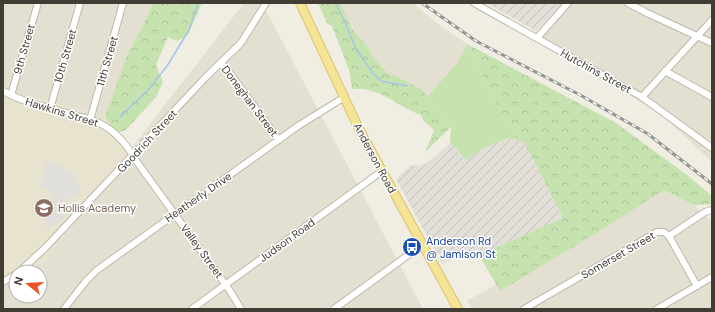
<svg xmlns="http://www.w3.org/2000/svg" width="715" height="312" font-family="'DM Sans',sans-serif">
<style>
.residential{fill:#e3e0d2}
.industrial{fill:url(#industrial-furrows)}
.education{fill:#e8e3ce}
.green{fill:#c6e2ae}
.forest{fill:url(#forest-crowns)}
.parking{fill:#e1dfdb}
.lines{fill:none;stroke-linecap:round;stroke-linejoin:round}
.stream{stroke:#a3c6e9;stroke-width:1.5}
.minor-casing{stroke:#bdb8aa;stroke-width:8}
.major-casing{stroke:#d9c268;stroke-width:10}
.minor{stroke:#fff;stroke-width:6}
.major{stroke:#f6e496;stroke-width:8}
.rail-casing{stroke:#939393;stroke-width:3}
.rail{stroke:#fff;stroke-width:1.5;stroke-dasharray:4.5;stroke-linecap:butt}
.labels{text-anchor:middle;stroke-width:3;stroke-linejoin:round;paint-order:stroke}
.street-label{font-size:11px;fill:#413d34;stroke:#fff}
.education-label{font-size:11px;fill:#785e54;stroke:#fff;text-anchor:start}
.transit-label{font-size:11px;fill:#164399;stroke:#fff;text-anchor:start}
</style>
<defs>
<pattern id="industrial-furrows" width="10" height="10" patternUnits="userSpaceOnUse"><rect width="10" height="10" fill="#e2ded8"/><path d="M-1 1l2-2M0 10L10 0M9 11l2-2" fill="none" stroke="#c3bfba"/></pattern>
<pattern id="forest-crowns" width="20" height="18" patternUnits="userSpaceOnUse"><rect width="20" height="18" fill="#c6e2ae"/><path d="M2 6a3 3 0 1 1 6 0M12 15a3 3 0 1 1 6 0" fill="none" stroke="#abc396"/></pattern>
</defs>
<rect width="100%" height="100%" fill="#f0ede3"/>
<!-- residential -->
<g class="residential">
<polygon points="3,3 153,3 152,7 126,58 105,116 3,89"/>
<polygon points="244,3 262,3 423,309 3,309 3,279 16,274 16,296 40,296 40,272 20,272 43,262"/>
<polygon points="340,3 413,3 438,24 467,44 458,62 428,96 421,89 398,77 388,75 375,59 368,47 353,30"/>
<polygon points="573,3 712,3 712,162 664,117 541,38"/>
<polygon points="664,190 694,205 712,222 712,309 472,309 467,301"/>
</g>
<!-- industrial -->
<g class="industrial">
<polygon points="487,3 563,3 536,31"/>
<polygon points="509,138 524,142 563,218 479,255 472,250 442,264 396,179 410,166 426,164 450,143 467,160 481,149"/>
</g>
<!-- education -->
<polygon class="education" points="3,89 105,116 127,154 43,262 3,279"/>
<!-- green -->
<polygon class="green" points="467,44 502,115 524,142 509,138 481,149 467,160 450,143 451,127 440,116 433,111 428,96 458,62"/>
<!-- forest -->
<g class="forest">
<polygon points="153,3 202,3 188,35 177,41 168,37 156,65 163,82 156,97 126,130 120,132 114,131 105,116 126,58 152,7"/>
<path d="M318,3H340L353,30L368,47L375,59L388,74L398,77L421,89L428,96L433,111L440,116L451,127L426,151L434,130L423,120L421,115C397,106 378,86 352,89L349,70L332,26L327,23Z"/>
<polygon points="467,44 616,123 687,175 712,196 712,204 694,205 664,190 598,232 500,291 479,255 563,218 524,142 502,115"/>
</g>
<!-- parking -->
<polygon class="parking" points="47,161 62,166 72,174 79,185 81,193 68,198 69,207 62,220 53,226 46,227 43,217 53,208 54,200 52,193 42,187 41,184"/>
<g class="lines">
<!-- stream -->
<g class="stream">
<polyline points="335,3 344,20 356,49 372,72 381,81 407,86"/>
<polyline points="120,117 148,90 167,66 189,30 198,3"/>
</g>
<!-- minor casing -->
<g class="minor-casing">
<g id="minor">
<polyline points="474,3 642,97 712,148"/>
<polyline points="628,3 647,13 712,43"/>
<polyline points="537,38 568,3"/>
<polyline points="221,63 232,76 279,140"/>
<polyline points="665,71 712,97"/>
<path d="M3,91C25,103 49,108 73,115C81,117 92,119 99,123C116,131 128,146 137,162L230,291L241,309"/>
<polyline points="11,95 38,3"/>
<polyline points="642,97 712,20"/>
<polyline points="50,109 80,3"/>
<polyline points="90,120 123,3"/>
<polyline points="669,236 697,286"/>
<polyline points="669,236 705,212 712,210"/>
<polyline points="19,272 46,247 206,77 241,43 266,3"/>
<polyline points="3,282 16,274"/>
<polyline points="64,309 86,281 97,270 298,126 343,98"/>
<polyline points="192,309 382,171"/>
<polyline points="334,309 422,245"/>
<polyline points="524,309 657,232 664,232 669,236"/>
<polyline points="657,309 712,277"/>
</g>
</g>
<!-- major casing -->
<g class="major-casing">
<polyline id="major" points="300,3 359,129 458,309"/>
</g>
<!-- minor -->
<use href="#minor" class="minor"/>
<!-- major -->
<use href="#major" class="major"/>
<!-- rail casing -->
<g class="rail-casing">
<polyline id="rail" points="422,3 476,41 582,96 648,134 712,184"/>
</g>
<!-- rail -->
<use href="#rail" class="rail"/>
</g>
<!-- icons -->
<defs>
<g id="school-disc" transform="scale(1)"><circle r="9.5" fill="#8d6e63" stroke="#fff"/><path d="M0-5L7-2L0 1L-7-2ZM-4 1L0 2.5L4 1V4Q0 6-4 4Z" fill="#fff"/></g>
<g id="bus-disc" transform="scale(1)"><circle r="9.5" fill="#1a4fb4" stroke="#fff"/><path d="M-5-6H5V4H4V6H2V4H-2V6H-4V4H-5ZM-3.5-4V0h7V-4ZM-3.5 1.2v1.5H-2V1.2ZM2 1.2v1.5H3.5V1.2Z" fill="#fff"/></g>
</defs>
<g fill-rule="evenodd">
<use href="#school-disc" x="44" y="208"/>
<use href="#bus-disc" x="412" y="247"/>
</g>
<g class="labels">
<!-- street labels -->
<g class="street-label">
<text transform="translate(24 49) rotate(-74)" y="4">9th Street</text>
<text transform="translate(65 56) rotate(-74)" y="4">10th Street</text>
<text transform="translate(107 61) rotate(-74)" y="4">11th Street</text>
<text transform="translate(596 71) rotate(29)" y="4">Hutchins Street</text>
<text transform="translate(250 101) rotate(53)" y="4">Doneghan Street</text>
<text transform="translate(62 112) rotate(17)" y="4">Hawkins Street</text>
<text transform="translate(147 141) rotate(-47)" y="4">Goodrich Street</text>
<text transform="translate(375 158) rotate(62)" y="4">Anderson Road</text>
<text transform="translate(198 197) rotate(-35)" y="4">Heatherly Drive</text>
<text transform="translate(287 240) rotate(-36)" y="4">Judson Road</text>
<text transform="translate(202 251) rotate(54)" y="4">Valley Street</text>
<text transform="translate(618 255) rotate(-30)" y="4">Somerset Street</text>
</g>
<!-- education labels -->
<g class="education-label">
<text x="58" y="212">Hollis Academy</text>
</g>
<!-- transit labels -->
<g class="transit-label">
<text x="426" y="245">Anderson Rd<tspan x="426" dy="13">@ Jamison St</tspan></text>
</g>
</g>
<!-- border -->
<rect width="715" height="312" fill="none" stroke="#413d34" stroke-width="8"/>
<!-- north arrow -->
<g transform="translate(28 284) rotate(288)"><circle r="19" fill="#ffffff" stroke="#b3b1ae"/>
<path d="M0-3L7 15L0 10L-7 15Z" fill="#e95321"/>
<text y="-6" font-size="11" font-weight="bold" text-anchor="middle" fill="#413d34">N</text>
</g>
</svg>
